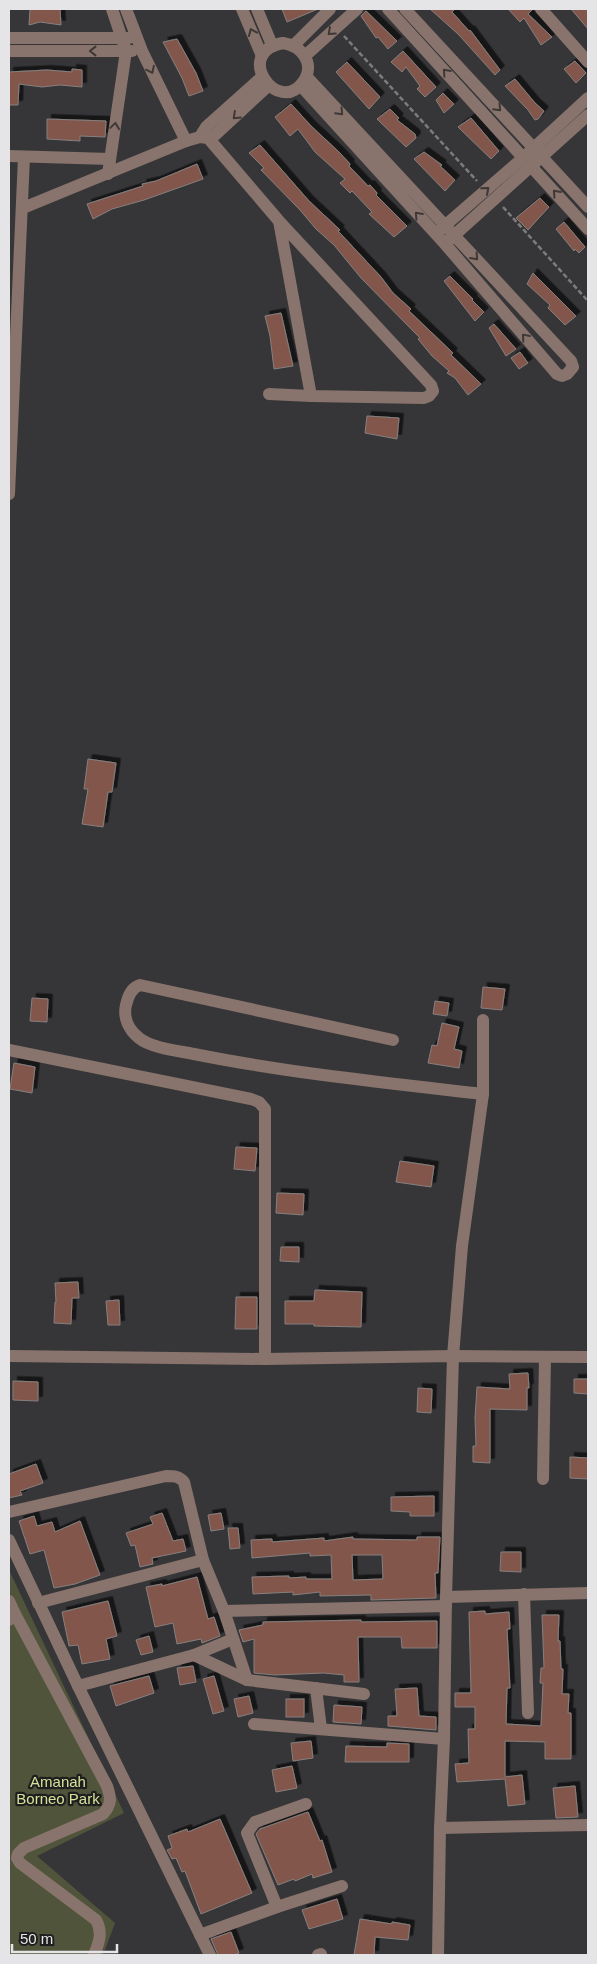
<svg xmlns="http://www.w3.org/2000/svg" width="597" height="1964" font-family="Helvetica,sans-serif">
<style>
.green{fill:#50543b}
.building{fill:#83564c;stroke:#85807f;fill-rule:evenodd;filter:url(#shadow)}
.lines{fill:none;stroke-linecap:round;stroke-linejoin:round}
.path{stroke:#7c7c7e;stroke-width:2.5;stroke-dasharray:5 2.5;stroke-linecap:butt}
.minor{stroke:#88746c;stroke-width:12}
.oneway{stroke:#3e3836}
.labels{text-anchor:middle;stroke-width:4.5;stroke-linejoin:round;paint-order:stroke}
.park-label{font-size:15px;fill:#d6e199;stroke:#1e1e1f}
</style>
<defs>
<filter id="shadow"><feDropShadow dx="4.5" dy="-4.5" stdDeviation="0" flood-color="#0009"/></filter>
</defs>
<rect width="100%" height="100%" fill="#363639"/>
<!-- green -->
<polygon class="green" points="9,1570 124,1813 37,1856 115,1923 103,1955 9,1955"/>
<!-- building -->
<g class="building">
<polygon points="30,9 60,9 61,25 40,22 29,25"/>
<polygon points="282,9 318,9 287,22"/>
<polygon points="430,9 455,9 452,12 469,31 470,30 500,70 495,75 458,34"/>
<polygon points="508,9 533,9 528,14 552,37 541,45 524,18 520,22"/>
<polygon points="571,9 588,9 588,29"/>
<polygon points="366,11 397,41 388,49 378,37 376,38 361,16"/>
<polygon points="177,39 196,73 203,91 189,96 182,78 163,42"/>
<polygon points="403,51 436,87 425,97 417,89 420,86 406,67 402,72 391,62"/>
<polygon points="575,61 586,73 576,83 564,69"/>
<polygon points="347,62 380,97 369,109 336,72"/>
<polygon points="72,69 82,70 82,87 60,85 42,87 19,84 18,105 9,105 9,72 47,70 72,72"/>
<polygon points="515,79 535,103 544,111 538,119 535,120 528,110 505,86"/>
<polygon points="443,93 454,104 444,113 436,100"/>
<polygon points="291,104 311,126 339,152 350,164 349,166 368,186 370,185 377,193 376,195 407,226 394,237 369,214 372,212 352,191 350,193 340,183 345,179 315,152 298,129 290,136 275,117"/>
<polygon points="390,109 399,118 397,120 415,134 416,138 406,147 377,119"/>
<polygon points="471,118 499,151 491,159 458,127"/>
<polygon points="47,119 106,121 105,137 80,136 80,141 47,139"/>
<polygon points="260,145 309,201 340,230 338,231 381,277 393,293 411,309 409,311 453,353 451,355 481,384 468,395 455,378 447,373 449,371 432,356 418,339 420,338 361,278 334,245 316,229 300,210 261,170 264,168 249,153"/>
<polygon points="424,152 442,165 440,166 455,180 445,191 414,159"/>
<polygon points="197,164 203,179 144,200 112,209 93,219 87,204 143,186 142,184 156,181"/>
<polygon points="540,198 549,207 528,230 516,218"/>
<polygon points="564,222 585,247 579,253 575,249 574,251 556,229"/>
<polygon points="533,273 576,316 565,325 548,308 550,305 527,284"/>
<polygon points="450,276 473,299 472,300 484,312 475,321 444,281"/>
<polygon points="281,313 293,366 274,369 270,336 265,316"/>
<polygon points="494,324 516,349 506,356 489,328"/>
<polygon points="520,352 528,363 519,369 511,358"/>
<polygon points="367,416 399,418 397,439 365,433"/>
<polygon points="88,759 116,763 112,792 108,792 103,827 82,824 88,789 84,789"/>
<polygon points="483,987 505,989 502,1010 481,1008"/>
<polygon points="32,998 48,999 47,1022 30,1021"/>
<polygon points="435,1001 449,1003 447,1016 433,1014"/>
<polygon points="442,1023 459,1027 454,1049 462,1051 459,1068 428,1063 432,1045 437,1046"/>
<polygon points="14,1063 35,1067 32,1093 10,1089"/>
<polygon points="236,1147 257,1148 255,1171 234,1169"/>
<polygon points="400,1161 434,1166 431,1187 396,1182"/>
<polygon points="277,1193 304,1194 303,1215 276,1213"/>
<polygon points="281,1247 299,1247 299,1262 280,1261"/>
<polygon points="78,1282 79,1298 72,1298 71,1324 54,1323 55,1302 56,1302 55,1283"/>
<polygon points="315,1290 362,1292 361,1327 314,1326 314,1324 285,1324 285,1301 314,1301"/>
<polygon points="236,1297 257,1297 257,1329 235,1329"/>
<polygon points="119,1300 120,1325 108,1325 106,1301"/>
<polygon points="528,1373 529,1388 527,1388 527,1410 490,1409 490,1463 473,1462 473,1446 476,1446 475,1418 477,1387 510,1389 509,1374"/>
<polygon points="574,1379 588,1379 588,1394 574,1393"/>
<polygon points="13,1381 38,1382 38,1401 13,1400"/>
<polygon points="418,1388 432,1389 431,1413 417,1412"/>
<polygon points="570,1457 588,1458 588,1479 570,1478"/>
<polygon points="36,1464 43,1483 20,1491 22,1495 9,1498 9,1474"/>
<polygon points="434,1496 434,1516 410,1516 410,1512 391,1511 391,1497"/>
<polygon points="162,1513 173,1541 183,1539 186,1551 152,1558 153,1564 140,1567 135,1545 131,1546 126,1533 153,1524 150,1517"/>
<polygon points="221,1513 224,1529 211,1531 208,1515"/>
<polygon points="34,1516 37,1526 52,1522 55,1532 80,1521 100,1575 75,1584 54,1588 44,1550 30,1554 19,1521"/>
<polygon points="228,1528 238,1528 240,1548 230,1549"/>
<path d="M353,1537V1539L417,1540V1537H440L438,1573H435L436,1598L371,1600V1595L320,1596V1592L293,1595V1592L253,1594L252,1577L289,1576V1578L306,1577V1579H332L331,1555L310,1556V1553L252,1558L251,1540L272,1539V1542L324,1538V1541ZM352,1555H382L383,1579L353,1580Z"/>
<polygon points="501,1552 521,1552 521,1572 500,1571"/>
<polygon points="197,1577 208,1619 214,1617 220,1636 202,1643 201,1639 177,1644 173,1623 155,1627 146,1587 162,1584 162,1586"/>
<polygon points="108,1601 117,1636 106,1639 110,1659 82,1664 78,1645 69,1646 62,1612"/>
<polygon points="485,1611 485,1614 509,1612 510,1629 507,1629 510,1688 507,1688 506,1724 541,1726 543,1683 540,1683 541,1668 544,1668 542,1615 559,1615 558,1641 560,1641 561,1669 563,1669 562,1694 569,1694 568,1713 571,1713 571,1759 545,1759 545,1742 505,1741 505,1777 522,1775 525,1804 508,1806 505,1779 457,1782 455,1764 469,1763 468,1729 475,1729 475,1707 455,1707 455,1693 471,1693 469,1612"/>
<polygon points="361,1620 361,1622 437,1621 437,1648 402,1648 401,1637 358,1637 359,1682 344,1682 344,1675 324,1673 275,1675 254,1673 254,1639 243,1642 239,1630 263,1625 263,1622"/>
<polygon points="149,1636 153,1652 141,1655 136,1640"/>
<polygon points="193,1666 196,1682 180,1685 177,1668"/>
<polygon points="149,1676 154,1693 116,1706 110,1686"/>
<polygon points="214,1676 224,1711 213,1714 203,1679"/>
<polygon points="417,1688 419,1716 436,1717 436,1730 388,1726 388,1716 397,1716 395,1689"/>
<polygon points="249,1696 253,1713 238,1717 234,1699"/>
<rect x="286" y="1699" width="18" height="18"/>
<polygon points="334,1705 362,1707 361,1724 333,1722"/>
<polygon points="311,1741 313,1758 293,1761 291,1743"/>
<polygon points="387,1743 409,1744 409,1762 345,1762 346,1746 387,1747"/>
<polygon points="292,1766 297,1788 276,1792 272,1770"/>
<polygon points="575,1786 578,1817 556,1818 553,1788"/>
<polygon points="308,1812 320,1841 322,1840 332,1872 313,1878 312,1874 295,1881 294,1879 278,1885 256,1834 260,1829"/>
<polygon points="220,1819 252,1893 201,1914 185,1871 182,1872 176,1858 172,1859 167,1850 172,1848 168,1836 187,1829 188,1832"/>
<polygon points="337,1899 343,1919 309,1929 302,1910"/>
<polygon points="360,1919 392,1924 392,1922 410,1925 408,1940 375,1937 374,1955 354,1955"/>
<polygon points="231,1932 239,1953 234,1955 218,1955 211,1939"/>
</g>
<g class="lines">
<!-- path -->
<g class="path">
<polyline points="344,36 477,181"/>
<polyline points="503,207 588,301"/>
</g>
<!-- minor -->
<g class="minor">
<polyline points="126,9 142,51 186,141"/>
<polyline points="242,9 262,56"/>
<polyline points="257,9 272,45"/>
<polyline points="388,9 588,229"/>
<polyline points="405,9 588,207"/>
<polyline points="541,9 588,62"/>
<polyline points="9,38 129,38"/>
<path d="M283,43C302,46 316,64 303,82C278,117 232,52 283,43Z"/>
<polyline points="294,45 330,9"/>
<polyline points="9,51 132,51"/>
<polyline points="306,55 357,9"/>
<polyline points="301,86 445,244 557,374 562,376 567,374 573,367 571,361 307,77"/>
<polyline points="203,132 279,221 431,385 433,391 429,396 424,398 311,396 279,221"/>
<polyline points="200,137 206,127 262,77"/>
<polyline points="9,156 110,159"/>
<polyline points="108,174 126,51 112,9"/>
<polyline points="23,208 186,141 200,137 208,138 215,135 268,86"/>
<polyline points="441,229 524,157 588,98"/>
<polyline points="449,240 588,115"/>
<polyline points="269,394 311,396"/>
<polyline points="9,494 24,157"/>
<path d="M393,1040L140,985C131,988 128,996 126,1005C123,1018 129,1030 139,1038C151,1048 179,1051 194,1054C289,1073 387,1083 483,1094"/>
<polyline points="9,1050 251,1099 259,1102 265,1109 265,1359"/>
<polyline points="9,1356 265,1359 453,1356 588,1357"/>
<polyline points="543,1479 545,1357"/>
<path d="M9,1512L166,1476C174,1476 179,1476 184,1482L203,1560L224,1611L247,1680"/>
<polyline points="9,1540 78,1686 210,1955"/>
<polyline points="524,1594 528,1713"/>
<polyline points="446,1597 588,1593"/>
<polyline points="9,1601 15,1614 9,1620"/>
<polyline points="38,1603 203,1560"/>
<polyline points="224,1611 446,1606"/>
<path d="M15,1614L107,1786C111,1798 112,1804 103,1814L24,1848L18,1854L17,1858L20,1863L96,1920C103,1932 99,1943 94,1955"/>
<polyline points="194,1655 247,1680 364,1694"/>
<polyline points="78,1686 194,1655 233,1639"/>
<polyline points="316,1688 321,1729"/>
<polyline points="254,1724 444,1739"/>
<polyline points="440,1828 588,1825"/>
<polyline points="277,1907 342,1886"/>
<polyline points="200,1935 277,1907 247,1833 255,1822 306,1804"/>
<polyline points="318,1955 321,1954"/>
<polyline points="438,1955 440,1828 444,1739 446,1597 453,1356 462,1246 483,1094 483,1020"/>
</g>
</g>
<!-- one-way arrows -->
<defs><path id="oneway-chevron" d="M-2-3.5L2.5 0L-2 3.5" fill="none" stroke-width="1.6" stroke-linecap="round" stroke-linejoin="round" transform="scale(1.25)"/></defs>
<g class="oneway">
<use href="#oneway-chevron" transform="translate(252 32) rotate(-113)"/>
<use href="#oneway-chevron" transform="translate(331 32) rotate(138)"/>
<use href="#oneway-chevron" transform="translate(93 51) rotate(180)"/>
<use href="#oneway-chevron" transform="translate(151 70) rotate(64)"/>
<use href="#oneway-chevron" transform="translate(446 72) rotate(-132)"/>
<use href="#oneway-chevron" transform="translate(498 108) rotate(47)"/>
<use href="#oneway-chevron" transform="translate(340 112) rotate(47)"/>
<use href="#oneway-chevron" transform="translate(236 116) rotate(137)"/>
<use href="#oneway-chevron" transform="translate(115 126) rotate(-82)"/>
<use href="#oneway-chevron" transform="translate(486 190) rotate(-41)"/>
<use href="#oneway-chevron" transform="translate(556 193) rotate(-132)"/>
<use href="#oneway-chevron" transform="translate(418 215) rotate(-132)"/>
<use href="#oneway-chevron" transform="translate(475 257) rotate(48)"/>
<use href="#oneway-chevron" transform="translate(525 337) rotate(-131)"/>
</g>
<g class="labels">
<!-- park labels -->
<g class="park-label">
<text x="58" y="1787">Amanah<tspan x="58" dy="17">Borneo Park</tspan></text>
</g>
</g>
<!-- border -->
<rect width="597" height="1964" fill="none" stroke="#e5e5e7" stroke-width="20"/>
<!-- scale -->
<path d="M12 1944v8h105v-8" fill="none" stroke="#e5e5e7" stroke-width="2.5"/>
<text x="20" y="1944" font-size="15" fill="#e5e5e7" stroke="#1e1e1f" stroke-width="4" paint-order="stroke">50 m</text>
</svg>
